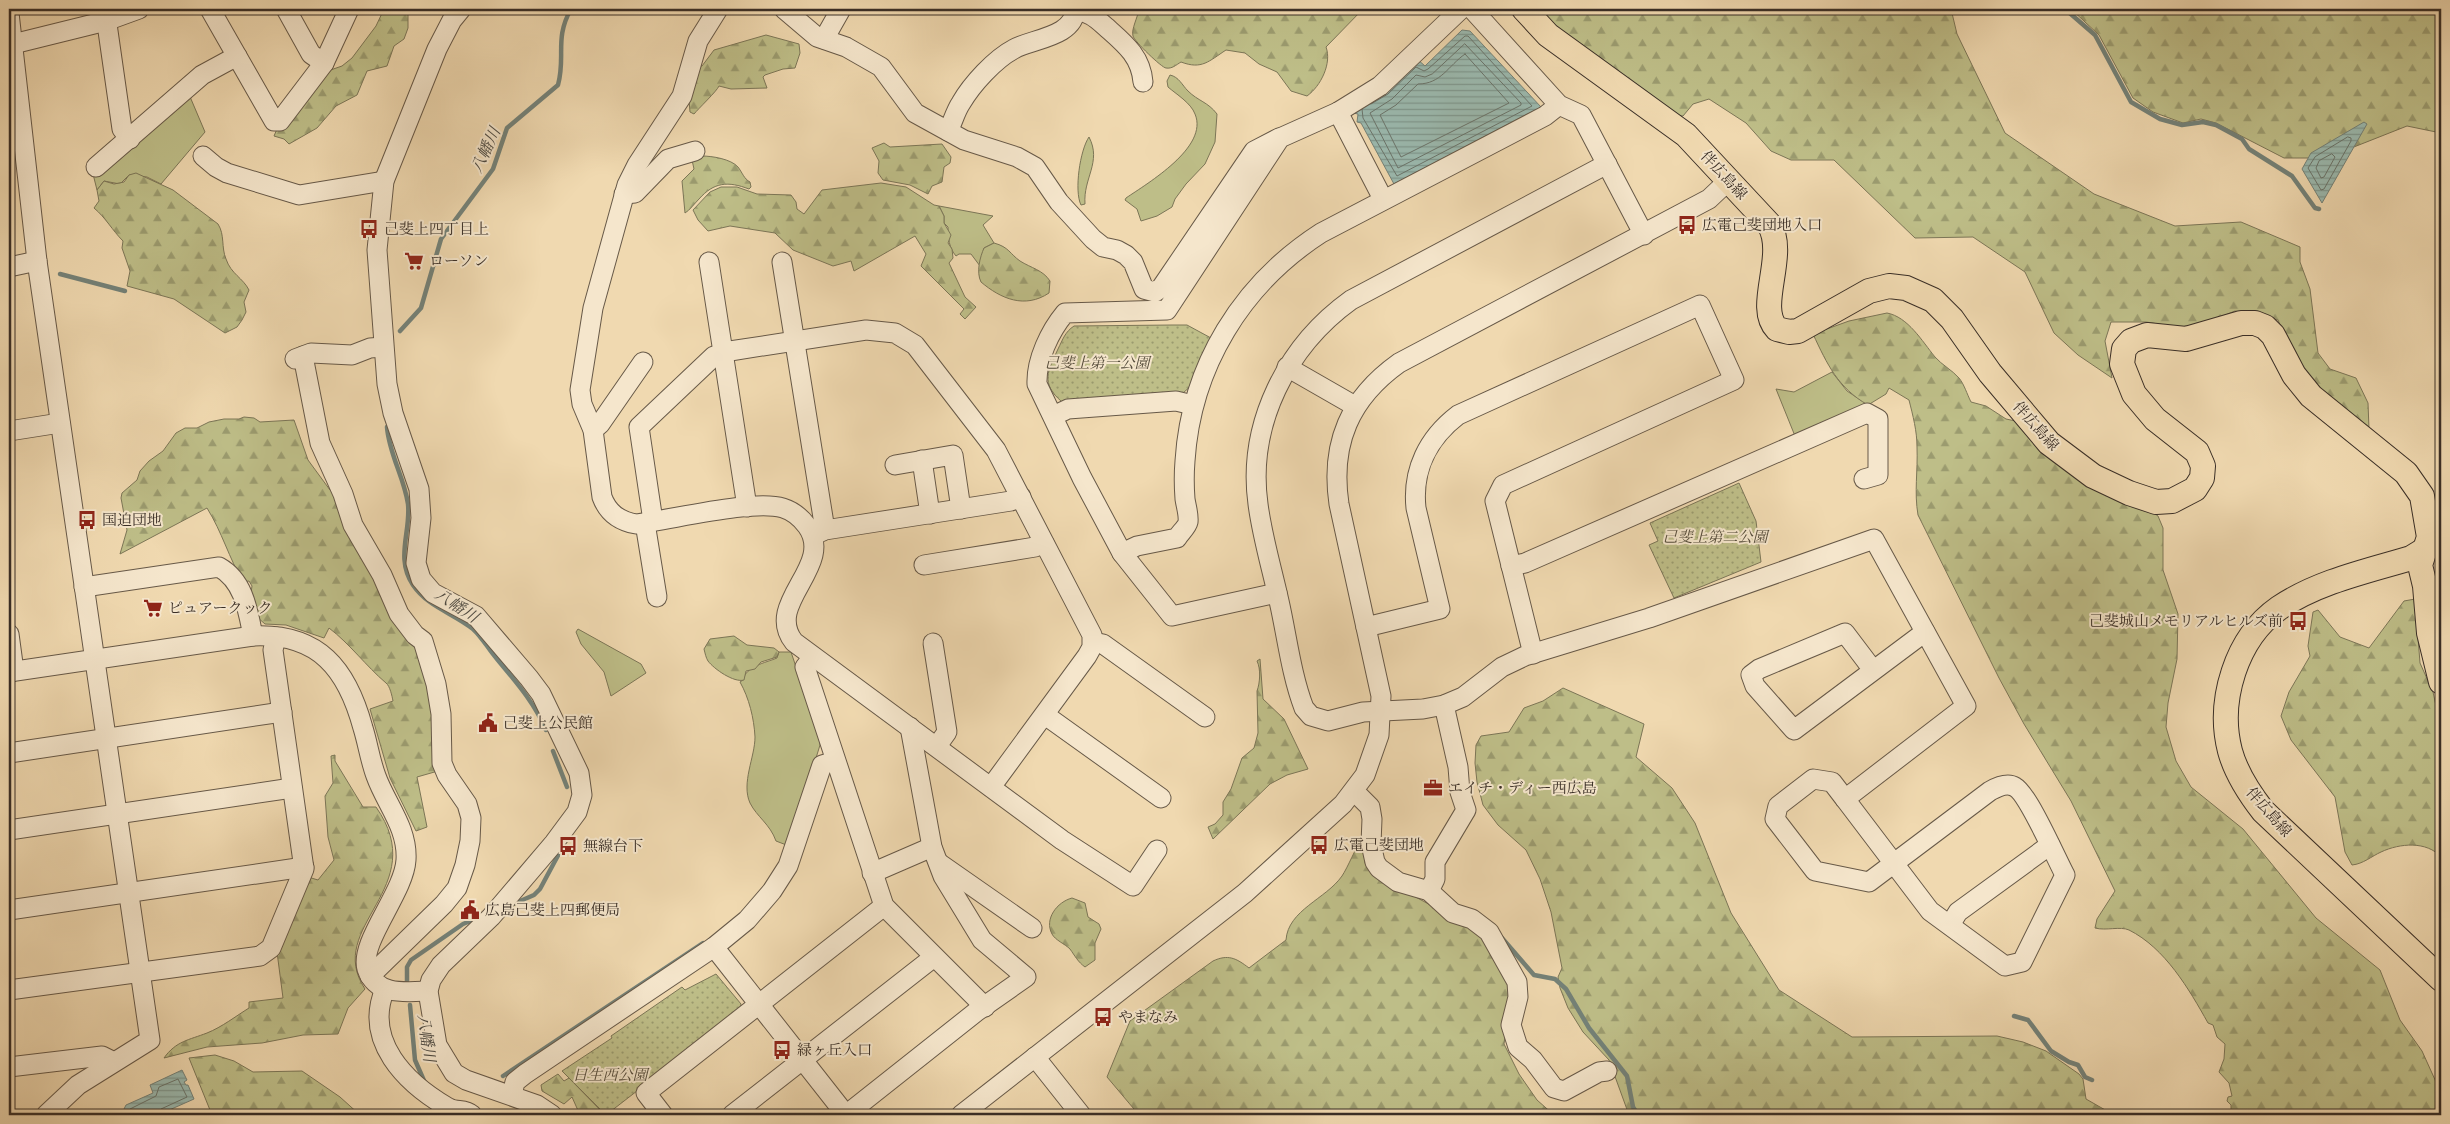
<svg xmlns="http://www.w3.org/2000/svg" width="2450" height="1124" font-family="'Libre Caslon Text','Noto Serif JP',serif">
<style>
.grass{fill:#bebe88;stroke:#7c7657}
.forest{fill:url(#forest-firs);stroke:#7c7657}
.park{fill:url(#park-dots);stroke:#7c7657}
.water{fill:url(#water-rules);stroke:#748279}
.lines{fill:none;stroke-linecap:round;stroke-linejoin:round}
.shore{stroke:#6a746b;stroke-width:1}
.stream{stroke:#748279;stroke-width:4.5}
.minor-casing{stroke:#675948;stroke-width:21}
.major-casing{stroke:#392e26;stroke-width:26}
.minor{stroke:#f5e6cc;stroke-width:19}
.major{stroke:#f0d9b0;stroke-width:24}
.labels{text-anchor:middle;stroke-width:4;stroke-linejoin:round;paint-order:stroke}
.street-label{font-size:15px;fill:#392e26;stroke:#f5e6cc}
.poi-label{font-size:15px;fill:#392e26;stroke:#f5e6cc;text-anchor:start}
.park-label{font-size:15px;font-style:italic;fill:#544b3a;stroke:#f5e6cc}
.water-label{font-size:16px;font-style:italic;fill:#4d4a42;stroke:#f5e6cc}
</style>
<defs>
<pattern id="forest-firs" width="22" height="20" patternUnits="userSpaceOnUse" patternTransform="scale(1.25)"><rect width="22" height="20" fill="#bebe88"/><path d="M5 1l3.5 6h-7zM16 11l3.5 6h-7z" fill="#9b9b6f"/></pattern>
<pattern id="park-dots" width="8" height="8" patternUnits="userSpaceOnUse" patternTransform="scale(1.25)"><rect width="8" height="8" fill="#bebe88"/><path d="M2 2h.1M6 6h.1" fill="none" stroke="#9b9b6f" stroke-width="1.8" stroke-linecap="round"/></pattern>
<pattern id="water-rules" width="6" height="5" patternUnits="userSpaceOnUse" patternTransform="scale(1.25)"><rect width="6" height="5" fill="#9bbab0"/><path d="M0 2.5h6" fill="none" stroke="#7f988f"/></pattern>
</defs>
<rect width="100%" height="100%" fill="#f0d9b0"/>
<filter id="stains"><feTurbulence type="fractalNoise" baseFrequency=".004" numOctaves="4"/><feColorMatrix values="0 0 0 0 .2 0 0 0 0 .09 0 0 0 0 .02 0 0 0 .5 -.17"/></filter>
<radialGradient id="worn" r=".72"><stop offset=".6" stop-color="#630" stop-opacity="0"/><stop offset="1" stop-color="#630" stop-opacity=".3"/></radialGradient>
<!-- grass -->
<g class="grass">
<path d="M1170,75C1179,77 1182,85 1188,91C1198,101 1208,102 1217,114L1215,142L1205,164L1186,184L1175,199L1172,207L1157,216L1141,221L1137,209L1125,200L1126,198C1148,183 1209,147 1195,114C1191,103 1176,94 1168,87L1167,81Z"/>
<polygon points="188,92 205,132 161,184 147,177 129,175 120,184 104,181 97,190 93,174"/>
<path d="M1089,137C1102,162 1083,178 1085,204L1081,205C1074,191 1080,150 1089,137Z"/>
<path d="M939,206L993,216L983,225L994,243L984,248L980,266L971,254H959L956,256C949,248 948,238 948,227L944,223V216Z"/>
<polygon points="1832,372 1847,391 1868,405 1795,436 1776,389 1794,392"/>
<polygon points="578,629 641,664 646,673 611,696 604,672 581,644 576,632"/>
<path d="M779,652H791L820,738V745L789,846L776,841C770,824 757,817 750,803C741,783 755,757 755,737C754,718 749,698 740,682L743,680C746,666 765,663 777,658Z"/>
</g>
<!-- forest -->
<g class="forest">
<polygon points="384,9 408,9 408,28 404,39 394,46 387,66 367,71 357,95 336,106 317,128 289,144 284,139 274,136 277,129 319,74 342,66 352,58 376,26"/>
<path d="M1139,9H1363L1326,47C1332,63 1321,86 1307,96L1291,91L1277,72L1259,64L1245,53L1226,50C1209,61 1202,70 1181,62C1176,65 1172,69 1166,68C1162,68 1134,41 1133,36C1131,29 1138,17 1139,9Z"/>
<polygon points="1533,9 1951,9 1957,34 2005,133 2094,194 2175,226 2241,222 2300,247 2300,262 2310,289 2318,353 2330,369 2356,378 2368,403 2369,429 2299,370 2278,320 2235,311 2191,329 2146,322 2111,322 2105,341 2112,378 2078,355 2054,333 2025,272 1973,237 1915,238 1834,160 1791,160 1771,151 1746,123 1709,99 1693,104 1683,116 1673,115"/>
<polygon points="2071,9 2441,9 2441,133 2407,126 2326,158 2284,158 2216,123 2201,119 2183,123 2153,112 2133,98 2099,35"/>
<path d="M766,35L799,44L800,53L795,68L783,69L765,75L763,77L767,88L731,89L719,86C717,91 698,109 694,114L690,112L689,100L698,66H702L714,50Z"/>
<polygon points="884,143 890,147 942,144 951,157 950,163 944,167 942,182 932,186 928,194 910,185 883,180 878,173 879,161 872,148"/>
<path d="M702,156C712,156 731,159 738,167C742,172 744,179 750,182L751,187L749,189C728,181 714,182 699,199C694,204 690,210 685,213L682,181L694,169L692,160Z"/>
<path d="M136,173L173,190L218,224C225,235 221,247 226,259C231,274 243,278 249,290L244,302L246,312L242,320L237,327L225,333L174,299L127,286L130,271L122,248L123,241C112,230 106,218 94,208L99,201L97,190L104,181L114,184L124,182L129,175Z"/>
<polygon points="881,183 906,187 934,205 939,206 944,216 944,223 951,235 948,243 952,249 953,258 949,263 965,297 976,307 965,319 960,314 964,309 921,266 926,254 915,236 854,271 851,261 833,266 793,250 775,233 730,226 708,231 698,220 693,210 710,192 721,187 737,187 757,194 791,195 796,202 797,209 804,214 822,190"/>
<path d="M994,243C1009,247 1010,254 1020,261C1031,268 1043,270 1050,281L1049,293C1025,309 1001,299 981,282C976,272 980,257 984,248Z"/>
<path d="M1887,313C1908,317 1922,341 1935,357C1942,365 1952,370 1959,378C1964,384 1967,394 1971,402L1986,406L2006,419L2025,423L2158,516L2163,528V570L2178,614L2177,659L2168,703L2166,727L2176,761L2191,787L2243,829L2316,918L2380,970L2400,1020L2422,1051L2441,1093V1115H2231V1105L2227,1101L2228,1097L2232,1096L2229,1083L2219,1072L2224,1059L2225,1044L2217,1037L2213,1025L2208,1023C2189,989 2165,948 2129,930C2120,926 2106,931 2095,928L2097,919L2115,891L2071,801L2024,724L1999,678L1918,515C1914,492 1918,471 1917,447C1917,431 1913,416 1909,400L1889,388L1886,394L1868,405C1838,388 1827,364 1813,334L1849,321Z"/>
<path d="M244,417L254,418L260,422L294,420L308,460L330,490L336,492L420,652L436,722L438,771L417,777L427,827L416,831L390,778L370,709L393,701C392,696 390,686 386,683C366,666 350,644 329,628L324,638L286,625L265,624L257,617L251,593L252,586L249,581L243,582C229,558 222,532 207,508L120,554L127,530L121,498L122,493L137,480L140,471L149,461L163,451L176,433L185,428H197L209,422L224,419H239Z"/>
<path d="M2415,599L2420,663L2433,692L2441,729V857C2427,841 2400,843 2381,852C2372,856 2363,864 2352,865L2345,852L2335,797L2291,740L2281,716L2289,692L2310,656L2308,646L2313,612L2318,610L2340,637L2369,648L2404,601Z"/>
<path d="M734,636L747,645L774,648L779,652L777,657L761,662L755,669L746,671L744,680C734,683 714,669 708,661C706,658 705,653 704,649L710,639Z"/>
<path d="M1260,659L1263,699L1284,719L1308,769L1287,775L1270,784L1213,839L1208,827L1215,824L1223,815V802L1231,789L1242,758L1254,748L1258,733L1257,691C1260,683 1261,669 1257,661Z"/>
<polygon points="1563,688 1644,724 1636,757 1672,788 1695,823 1731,913 1779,990 1852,1037 1997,1036 2023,1042 2046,1051 2079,1074 2083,1079 2086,1099 2107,1111 2108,1115 1629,1115 1609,1060 1583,1032 1568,1008 1560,988 1558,977 1562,968 1551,912 1540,879 1526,850 1498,825 1483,805 1477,782 1475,763 1476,745 1481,736 1509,732 1524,708 1543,701"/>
<path d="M335,755V761L363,807H376C433,888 323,926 365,989L348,1008L338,1034L303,1035L262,1043L207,1047L164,1058C176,1041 189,1040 207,1033C222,1027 236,1016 249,1008V1002L283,998L277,952L308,877L318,880L334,860L328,837L325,796L333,783L331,756Z"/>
<path d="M1362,838L1365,863L1371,873L1475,929L1490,946L1512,983L1504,1044L1519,1074L1537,1100L1554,1115H1139L1107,1077L1130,1021L1213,961C1228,954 1236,958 1249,968L1286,940C1288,910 1326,899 1342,876C1348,867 1355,849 1362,838Z"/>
<path d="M1072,898L1085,903L1088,917L1099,924L1101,929L1095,943V960L1085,967C1078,962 1075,956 1070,949C1065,944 1055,940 1052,934C1044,919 1057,902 1072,898Z"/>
<polygon points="215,1055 234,1061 253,1072 302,1071 340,1097 360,1115 212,1115 189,1058"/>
<polygon points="558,1074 564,1081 569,1078 605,1115 580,1115 572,1097 564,1104 542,1091 541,1085"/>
</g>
<!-- park -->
<g class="park">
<path d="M1172,325H1187L1211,338L1203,353L1192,385L1183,393L1062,402C1040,383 1048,371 1058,349C1063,339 1065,332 1074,326Z"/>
<polygon points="1739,483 1756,521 1761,562 1674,598 1649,545 1658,541 1650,523"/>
<polygon points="716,974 741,1004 740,1011 606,1115 562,1071 612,1038 611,1036 682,987 685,990"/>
</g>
<!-- water -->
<g class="water">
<polygon points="1462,30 1470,31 1541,107 1394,184 1361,123 1357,122 1358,114 1353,113 1417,59 1425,66"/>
<polygon points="2364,122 2367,124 2322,203 2302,169 2311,153"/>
<polygon points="182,1070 187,1080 184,1082 186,1085 188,1085 194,1099 158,1115 125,1115 123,1111 126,1105 153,1093 150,1085"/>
</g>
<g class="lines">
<!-- shore -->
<g class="shore">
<polygon points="1465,44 1521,103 1521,105 1398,168 1370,113 1392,99 1416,75 1425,77 1432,74"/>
<path d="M1465,54L1509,103L1401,157L1380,115L1396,105L1418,84C1441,84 1448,66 1465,54Z"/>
<polyline points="1362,109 1363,118 1397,176 1532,106 1468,36 1465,36 1428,69 1424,71 1416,67 1388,94 1371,104"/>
<polygon points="2348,137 2351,138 2351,141 2324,189 2321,190 2308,168 2315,157"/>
<polygon points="2332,154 2335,157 2324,177 2321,178 2316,168 2319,161"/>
<polyline points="129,1115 130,1109 156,1096 159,1087 178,1079 187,1097 161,1109 158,1115"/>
</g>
<!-- stream -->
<g class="stream">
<polyline points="2065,9 2095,35 2131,102 2160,119 2182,125 2203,122 2216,125 2242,139 2249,149 2292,176 2315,208 2319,209"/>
<polyline points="60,274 125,291"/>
<path d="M400,331L421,308L441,239L493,169L507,128L558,85C566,56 554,39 571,9"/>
<path d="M387,427C389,454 404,477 408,504C411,532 395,558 413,585C428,607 453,613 473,629C482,637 489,650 497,659C516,682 534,702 546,730"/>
<polyline points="553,751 567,787"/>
<polyline points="511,905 534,895 540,889 562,848"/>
<polyline points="1502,938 1534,975 1555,979 1566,989 1589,1028 1627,1076 1633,1107 1637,1113 1643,1115"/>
<polyline points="407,981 407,967 411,960 463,924 480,917"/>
<polyline points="410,1005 415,1060 425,1083"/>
<polyline points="2014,1016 2028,1020 2051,1051 2069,1062 2078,1065 2085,1077 2092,1080"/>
<polyline points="503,1076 703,943"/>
</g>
<!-- minor casing -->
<g class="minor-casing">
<g id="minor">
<polyline points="210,9 274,121 280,121 324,63 349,9"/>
<polyline points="286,9 311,54 324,63"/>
<polyline points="461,9 452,20 437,49 384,181 377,250 387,384 393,413 419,489 421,518 416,563 421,579 433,593 476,616 529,678 541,694 579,773 582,795 577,812 554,843 491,917 441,965 431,980 428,991 437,1045 454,1073 466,1080 537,1105 552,1115"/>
<path d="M718,9L698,41L682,96L637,165L627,185L593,308L580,390L582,404L593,430L602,497C608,513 619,521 636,524C671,520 753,499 783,508C793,511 801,518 807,526C836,566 763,603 794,642L1062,840L1133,886L1157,850"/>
<polyline points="784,9 817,37 846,47 881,67 915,113 964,140 1017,157 1035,167 1059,202 1093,239 1103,247 1117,250 1126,255 1133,262 1144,289 1155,292 1161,288 1254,151 1279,138"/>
<polyline points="1472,9 1559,105 1581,115 1644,235"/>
<polyline points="105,10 122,129 130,139"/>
<path d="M1075,12C1088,10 1098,20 1106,27C1124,43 1141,56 1143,82"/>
<polyline points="9,13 37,261 150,1040 78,1085 46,1115"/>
<polyline points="824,39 841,9"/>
<polyline points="9,45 106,21 139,9"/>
<polyline points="1338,112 1383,199"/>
<path d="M948,131C953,122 955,112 961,103C972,84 995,59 1014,49C1031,39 1075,37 1075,9"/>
<polyline points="203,156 216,167 227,173 299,195 384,181"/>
<path d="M1607,164L1351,300C1287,346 1247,424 1258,504C1262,536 1272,569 1279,601C1287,636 1291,674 1304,708L1311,716L1328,721L1363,712L1423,709L1444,705L1463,697L1502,667L1525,656L1649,618L1874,539L1966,706L1845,799"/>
<polyline points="96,167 202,75 237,56"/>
<polyline points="624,194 635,193 668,159 695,151"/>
<polyline points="709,262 747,507"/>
<polyline points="782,262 825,530"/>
<polyline points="9,267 37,261"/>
<polyline points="303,356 320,443 343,494 353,525 382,575 399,614 415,635 423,641 436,684 441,714 442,763 447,775 467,804 471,818 470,841 465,865 457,888 444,904 370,976"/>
<polyline points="295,359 311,353 352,355 370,348 383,347"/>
<polyline points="1287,367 1355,406"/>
<polyline points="1053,416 1068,409 1176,401 1193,405"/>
<polyline points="593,430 600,424 643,362"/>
<polyline points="9,431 60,423"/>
<polyline points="922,460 930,514"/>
<polyline points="895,465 953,455 961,509"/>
<polyline points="653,521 639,427 714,356 730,351 866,330 895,333 915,345 996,450 1092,635 1092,647 1087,656 991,787"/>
<polyline points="645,523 657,597"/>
<polyline points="814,535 825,530 1011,501 1021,497"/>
<path d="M1122,553L1137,546L1177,538C1180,533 1187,527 1188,522C1189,515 1186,506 1185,499C1184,486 1184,473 1185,461C1191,366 1242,284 1321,233L1545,116L1559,105"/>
<polyline points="924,565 1035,547 1044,543"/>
<polyline points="1511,566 1525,563 1867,413 1878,419 1878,475 1864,479"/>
<path d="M84,587L219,567C244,581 248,611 253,636"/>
<path d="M1277,593L1172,616L1122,553L1082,478L1037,384C1036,360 1050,331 1065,313L1167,310L1280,138L1338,112L1380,86L1461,9"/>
<path d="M1366,627L1440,609L1416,508C1412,470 1428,438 1458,415L1700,305L1734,380L1503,485L1495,501L1533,654"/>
<polyline points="9,634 14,671"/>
<polyline points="1093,642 1103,644 1205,717"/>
<polyline points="933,643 947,732 937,746"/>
<polyline points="813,657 805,667 884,906 985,1007"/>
<polyline points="1873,670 1845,633 1759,669 1751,675 1755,686 1794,730 1925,632"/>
<path d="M9,672L253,636C319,633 347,669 363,728C368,744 370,760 376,776C386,804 408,828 406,860C404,893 359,942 367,969C376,996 405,992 428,991"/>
<polyline points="1045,715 1161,798"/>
<polyline points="9,753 282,712"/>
<polyline points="1354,791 1370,807 1372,819 1371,844 1375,862 1379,868 1398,882 1429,891 1453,913 1472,919 1489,932 1517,982 1518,997 1511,1025 1518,1047 1533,1060 1554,1088 1564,1091 1599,1072 1607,1071"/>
<path d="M1845,799L1832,782L1813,779L1778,806L1775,819L1815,871L1869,882L1990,791C1997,787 2007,782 2015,787C2028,794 2056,858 2065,875L2022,962L2005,966L1930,911L1845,799"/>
<polyline points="9,830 292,788"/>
<polyline points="939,863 1032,928"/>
<polyline points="872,873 932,847"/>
<polyline points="1429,891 1435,879 1435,862 1466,810 1460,792 1458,767 1444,705"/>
<polyline points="9,910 304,867"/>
<polyline points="1950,925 1958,912 2050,845"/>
<polyline points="714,947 846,1115"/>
<path d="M385,989C363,1041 406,1083 447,1107C456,1113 464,1108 472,1115"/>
<polyline points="9,990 260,956 271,948 304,869 273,650 276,637"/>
<polyline points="1035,1057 1081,1115"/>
<polyline points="9,1067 102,1056 114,1062"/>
<polyline points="512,1095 515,1082 525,1074 714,947 747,920 772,891 788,866 822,765 835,761"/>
<polyline points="663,1115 646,1093 884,906"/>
<polyline points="732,1115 934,957"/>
<polyline points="846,1115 976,1012 1026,977 982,940 943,876 932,847 910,727"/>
<path d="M961,1115L1245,893L1343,804L1365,775L1379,735L1381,696L1339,504C1330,443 1350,398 1399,363L1709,199L1728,181"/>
</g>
</g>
<!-- major casing -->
<g class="major-casing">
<g id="major">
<path d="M1524,9L1548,35L1686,135L1769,224C1788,255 1755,307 1777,329L1789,332L1798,331L1869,291L1889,286L1906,288L1933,300L1952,319L1990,373L2049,443L2093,476L2129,493L2156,502L2172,501L2195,489L2202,478L2203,466L2197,452L2155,419L2134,394L2122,364L2124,349L2131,341L2147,335L2186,339L2241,323H2255L2265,327L2273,335L2294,375L2311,396L2406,473L2422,496L2429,537L2420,565L2425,586L2429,633L2441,682"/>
<path d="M2424,550L2411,558C2367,571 2317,582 2279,608C2236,638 2217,701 2230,751C2236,773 2249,793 2263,811L2441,979"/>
</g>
</g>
<!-- minor -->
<use href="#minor" class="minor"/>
<!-- major -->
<use href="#major" class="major"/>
</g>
<!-- icons -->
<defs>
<g id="bus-bare" transform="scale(1.5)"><path d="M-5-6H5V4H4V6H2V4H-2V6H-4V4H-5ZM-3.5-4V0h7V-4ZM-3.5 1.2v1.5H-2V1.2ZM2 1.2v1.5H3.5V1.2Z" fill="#8f2418" stroke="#f5e6cc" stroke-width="2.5" paint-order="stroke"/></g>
<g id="supermarket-bare" transform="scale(1.5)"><path d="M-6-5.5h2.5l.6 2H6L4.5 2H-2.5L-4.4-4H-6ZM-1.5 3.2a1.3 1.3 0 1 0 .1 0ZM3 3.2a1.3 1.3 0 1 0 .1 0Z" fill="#8f2418" stroke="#f5e6cc" stroke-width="2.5" paint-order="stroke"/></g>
<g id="civic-bare" transform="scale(1.5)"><path d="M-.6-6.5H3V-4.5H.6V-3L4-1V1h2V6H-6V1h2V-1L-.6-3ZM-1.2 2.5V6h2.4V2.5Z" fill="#8f2418" stroke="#f5e6cc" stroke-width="2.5" paint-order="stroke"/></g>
<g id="office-bare" transform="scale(1.5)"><path d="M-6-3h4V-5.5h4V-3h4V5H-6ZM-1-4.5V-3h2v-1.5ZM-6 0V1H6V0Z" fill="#8f2418" stroke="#f5e6cc" stroke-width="2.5" paint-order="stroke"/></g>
</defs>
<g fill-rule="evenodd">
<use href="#bus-bare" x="1687" y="225"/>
<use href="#bus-bare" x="369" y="229"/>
<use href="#supermarket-bare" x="414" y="261"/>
<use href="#bus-bare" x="87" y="520"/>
<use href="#supermarket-bare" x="153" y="608"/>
<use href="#bus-bare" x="2298" y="621"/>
<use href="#civic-bare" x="488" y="723"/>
<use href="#office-bare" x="1433" y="788"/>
<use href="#bus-bare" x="1319" y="845"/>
<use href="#bus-bare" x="568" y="846"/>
<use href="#civic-bare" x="470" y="910"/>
<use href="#bus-bare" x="1103" y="1017"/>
<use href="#bus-bare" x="782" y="1050"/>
</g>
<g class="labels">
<!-- street labels -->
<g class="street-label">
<text transform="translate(1724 175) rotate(47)" y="5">伴広島線</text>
<text transform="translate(2036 426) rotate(48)" y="5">伴広島線</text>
<text transform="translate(2269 812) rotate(49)" y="5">伴広島線</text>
</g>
<!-- poi labels -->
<g class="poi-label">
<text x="1702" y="230">広電己斐団地入口</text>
<text x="384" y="234">己斐上四丁目上</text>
<text x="429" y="266">ローソン</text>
<text x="102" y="525">国迫団地</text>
<text x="168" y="613">ピュアークック</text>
<text x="2283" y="626" text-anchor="end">己斐城山メモリアルヒルズ前</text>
<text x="503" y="728">己斐上公民館</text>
<text x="1448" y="793">エイチ・ディー西広島</text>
<text x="1334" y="850">広電己斐団地</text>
<text x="583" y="851">無線台下</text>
<text x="485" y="915">広島己斐上四郵便局</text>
<text x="1118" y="1022">やまなみ</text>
<text x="797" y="1055">緑ヶ丘入口</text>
</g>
<!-- park labels -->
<g class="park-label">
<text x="1097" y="368">己斐上第一公園</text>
<text x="1715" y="542">己斐上第二公園</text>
<text x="610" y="1080">日生西公園</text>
</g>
<!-- water labels -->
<g class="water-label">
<text transform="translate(485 150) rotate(-65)" y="6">八幡川</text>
<text transform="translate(457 605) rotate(33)" y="6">八幡川</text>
<text transform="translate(427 1038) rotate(82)" y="6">八幡川</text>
</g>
</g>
<!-- margin -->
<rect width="2450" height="1124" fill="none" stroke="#f0d9b0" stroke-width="30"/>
<rect x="10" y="10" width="2430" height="1104" fill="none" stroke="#392e26" stroke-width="2.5"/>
<rect x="15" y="15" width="2420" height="1094" fill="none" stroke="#392e26"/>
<rect width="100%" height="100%" filter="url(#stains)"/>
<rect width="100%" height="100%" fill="url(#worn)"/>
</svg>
